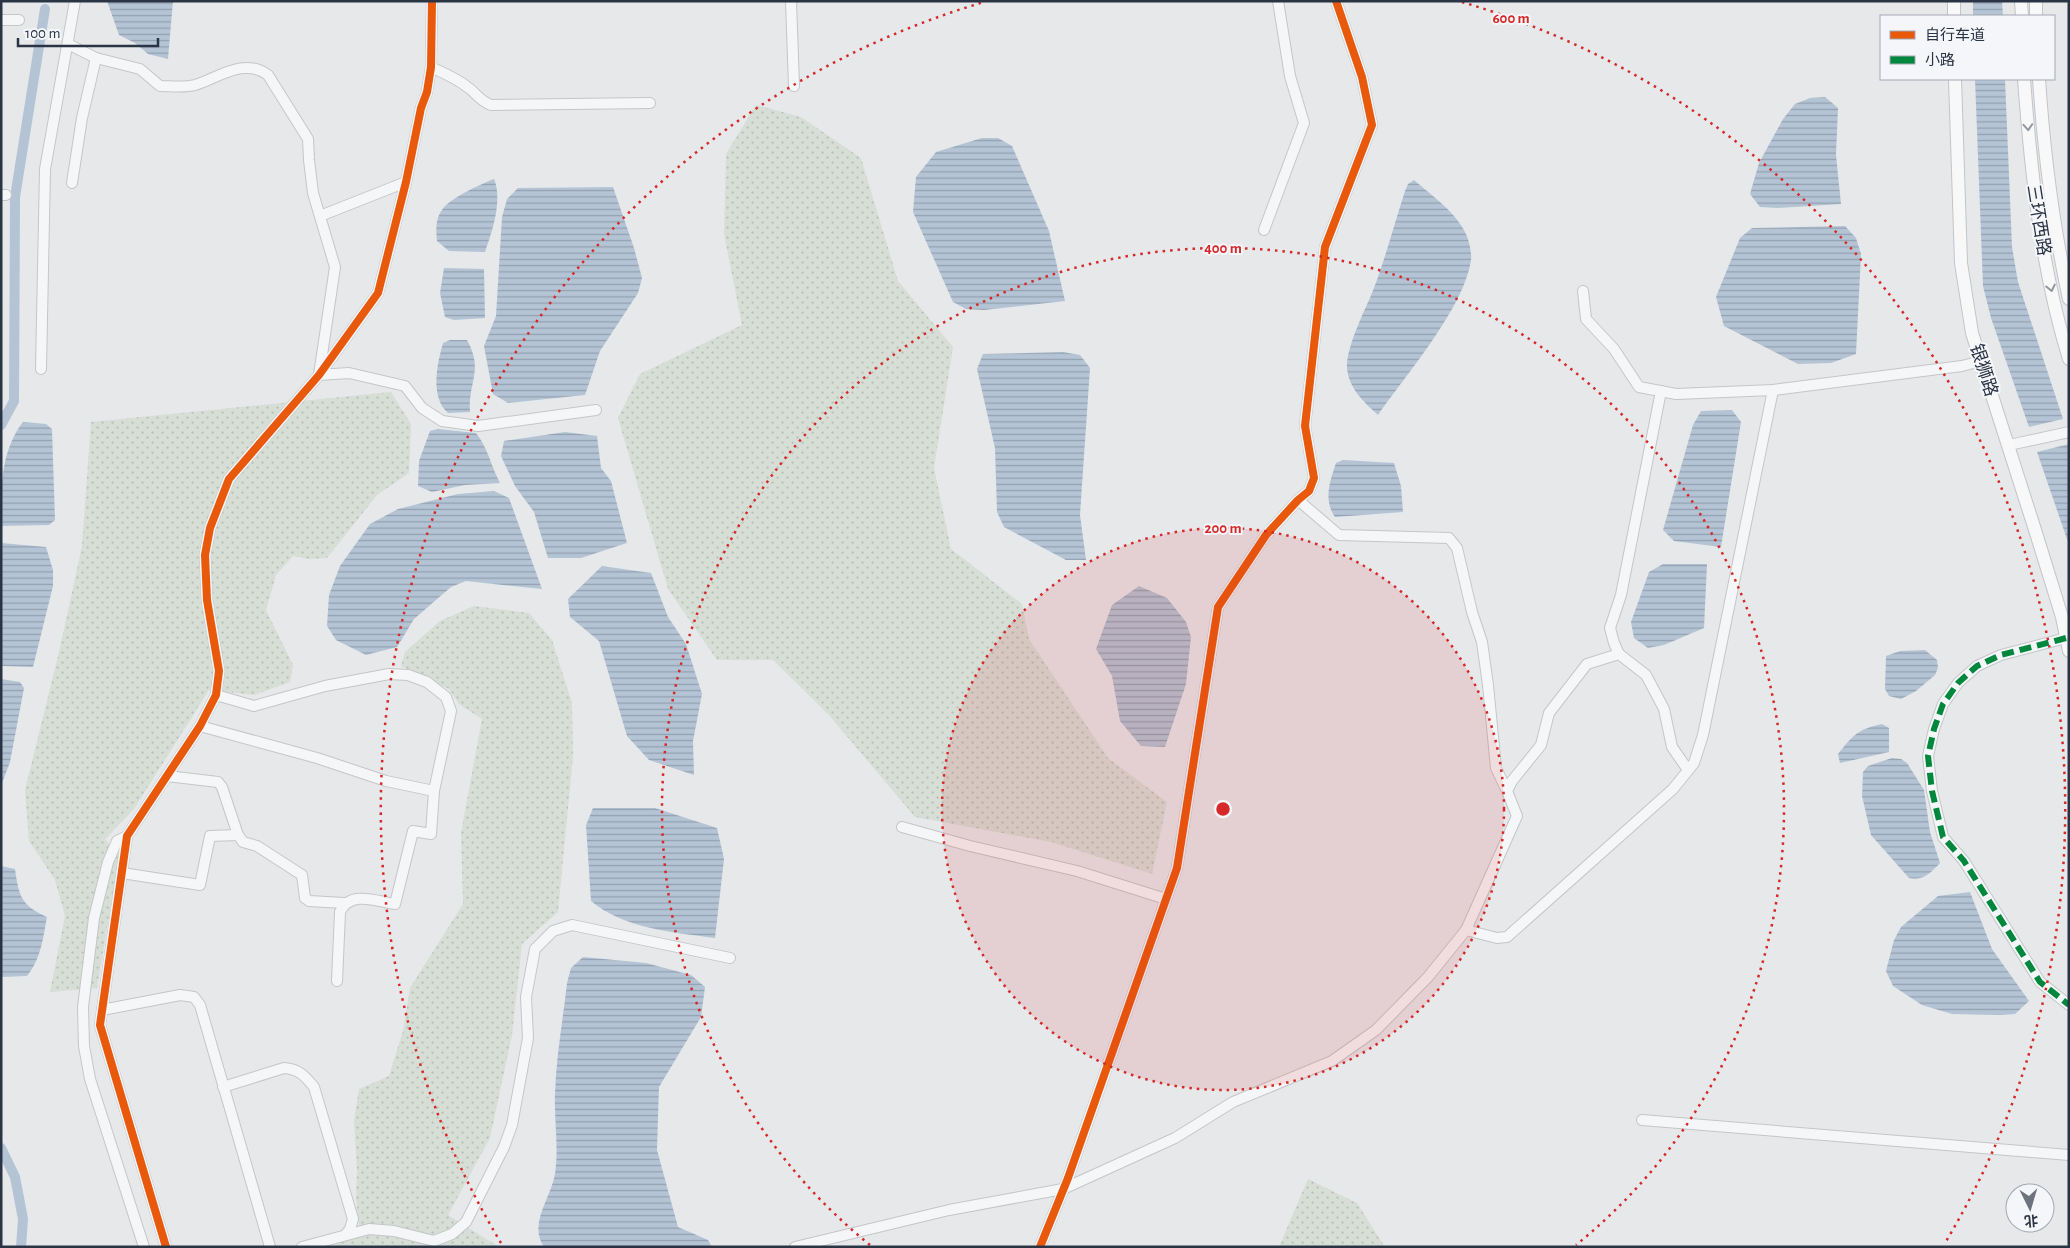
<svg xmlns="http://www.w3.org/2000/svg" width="2070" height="1248" font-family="'Alegreya Sans','Noto Sans SC',sans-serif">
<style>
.grass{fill:url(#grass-dots)}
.water{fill:url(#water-rules)}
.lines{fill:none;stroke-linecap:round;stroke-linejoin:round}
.canal{stroke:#b4c4d5;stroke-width:10}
.minor-casing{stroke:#c4c6c8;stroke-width:12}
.major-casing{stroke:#c2c5c8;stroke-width:14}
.minor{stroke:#f5f6f7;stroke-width:10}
.major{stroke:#f8f8f8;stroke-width:12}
.quiet{stroke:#00873e;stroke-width:6;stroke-dasharray:12 6;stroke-linecap:butt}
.cycleway-casing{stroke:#f4f6f9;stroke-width:11}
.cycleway{stroke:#e8590c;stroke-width:8}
.oneway{stroke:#92969e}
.ring{fill:none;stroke:#d62828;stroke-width:2.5;stroke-dasharray:2.5 5}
.labels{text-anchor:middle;stroke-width:4;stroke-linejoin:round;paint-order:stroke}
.street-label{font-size:18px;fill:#2b3445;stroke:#f4f6f9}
.centre{fill:#d62828;stroke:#f4f6f9;stroke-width:2.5}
.ring-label{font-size:15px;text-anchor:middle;font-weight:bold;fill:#d62828;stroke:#f4f6f9;stroke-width:4;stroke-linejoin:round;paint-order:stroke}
</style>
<defs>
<pattern id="grass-dots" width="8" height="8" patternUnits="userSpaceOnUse" patternTransform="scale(1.25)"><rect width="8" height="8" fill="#d6ded6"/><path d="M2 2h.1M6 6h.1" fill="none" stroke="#b8bfb9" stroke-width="1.8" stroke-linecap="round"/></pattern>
<pattern id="water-rules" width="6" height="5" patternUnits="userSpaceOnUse" patternTransform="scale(1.25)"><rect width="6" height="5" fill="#b4c4d5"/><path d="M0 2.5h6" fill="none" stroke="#93a0af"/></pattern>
</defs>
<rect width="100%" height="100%" fill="#e6e8ea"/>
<!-- grass -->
<g class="grass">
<polygon points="756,105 801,117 861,158 898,281 953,347 934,468 951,549 1022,604 1029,639 1108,758 1167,802 1152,874 1051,842 915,817 828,714 773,660 717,660 668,589 618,418 640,374 742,325 724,234 726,154"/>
<polygon points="391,392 411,424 409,473 377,495 327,558 309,559 293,556 276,575 266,610 293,665 290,682 254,695 209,690 134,809 105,839 119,857 97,988 50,992 65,916 55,880 29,841 25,790 60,648 82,546 91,422"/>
<polygon points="474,606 529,613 552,640 572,703 573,756 558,912 522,944 512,1035 490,1138 448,1215 499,1247 331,1247 338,1244 359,1225 356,1198 357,1170 354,1121 359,1089 389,1076 403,1031 410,988 463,904 461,833 482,719 459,704 449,689 401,666 405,652 440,621"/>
<polygon points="1308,1179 1357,1203 1385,1247 1279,1247"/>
</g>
<!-- water -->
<g class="water">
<polygon points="107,1 173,1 168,59 148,54 135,43 119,35"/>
<polygon points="1973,1 2002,1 2003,16 1973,16"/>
<polygon points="1975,79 2005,79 2012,247 2018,282 2063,419 2029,427 1991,318 1983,286"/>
<polygon points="1825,97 1838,108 1836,155 1841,204 1778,208 1760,207 1750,194 1759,163 1783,119 1795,104 1810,98"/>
<polygon points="982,138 998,138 1012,146 1049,231 1065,301 984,310 966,309 953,302 913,212 916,177 936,152"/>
<path d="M494,179C503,200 492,232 485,252L449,251L437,241C436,231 435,219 442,210C448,199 481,184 494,179Z"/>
<path d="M1414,180C1432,196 1456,212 1466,234C1469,241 1472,253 1471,260C1464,308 1406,375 1378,415C1364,402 1349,389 1347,368C1346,348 1364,312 1372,293C1385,260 1394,225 1405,191L1408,184Z"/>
<polygon points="613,187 634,248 642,278 638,293 600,351 585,395 508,403 493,394 484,346 496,316 502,217 507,199 518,188"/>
<polygon points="1845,226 1856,238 1861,254 1856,354 1831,363 1798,364 1724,326 1716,297 1740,238 1752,228"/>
<polygon points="444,268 484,269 485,318 454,320 445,317 440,293"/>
<path d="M450,340H467C484,371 468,381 470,412L448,413C430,397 437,364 443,343Z"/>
<polygon points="1063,352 1080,355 1090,368 1080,515 1086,560 1066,560 1004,527 997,512 995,448 977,369 983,354"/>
<polygon points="1732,410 1741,422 1721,547 1674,541 1663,530 1693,425 1701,411"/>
<path d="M23,422L46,424L52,429L55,520L49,525L1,526C1,489 0,452 23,422Z"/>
<path d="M438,429L476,433C488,448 491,466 500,483L465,485L432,492L418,486L419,461L430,431Z"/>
<polygon points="565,432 597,436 601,468 611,481 627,543 581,558 548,558 534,512 515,486 501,456 504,441"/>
<polygon points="2069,444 2069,545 2037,452"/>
<path d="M1343,460L1394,463L1401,486L1403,512L1335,517C1323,500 1330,481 1336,463Z"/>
<polygon points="494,491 509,498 542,589 466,581 451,587 414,619 397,647 366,655 336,640 327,626 329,595 340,566 370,524 398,509 458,494"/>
<polygon points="1,543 46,547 53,570 53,586 33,667 1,666"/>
<polygon points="1663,564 1707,564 1704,628 1664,645 1648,648 1634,638 1631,622 1649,572"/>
<polygon points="602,566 651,573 668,617 686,644 702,694 693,741 694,775 649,760 627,736 599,641 570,617 568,599"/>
<polygon points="1139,586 1167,598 1186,622 1191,637 1186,684 1165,747 1141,746 1120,721 1112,676 1096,649 1112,605"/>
<polygon points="1925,650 1937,660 1938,668 1935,675 1916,691 1901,699 1889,696 1885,689 1886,656 1900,651"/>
<polygon points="1,679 20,682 24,688 10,762 1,786"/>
<path d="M1882,724L1889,728V752L1840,763L1838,754C1853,735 1858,729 1882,724Z"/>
<path d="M1892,758L1901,759L1907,763L1924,790L1930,832L1940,863C1930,873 1924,881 1909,878L1871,835L1862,796L1863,772L1868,766Z"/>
<path d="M593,808H655L717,828L724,859L715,938C672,932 625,929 591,901L586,825Z"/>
<path d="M1,866L15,869C19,897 21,905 47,917C43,938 41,959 27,976L1,977Z"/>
<polygon points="1970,892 1992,949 2029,1001 2015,1014 2000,1015 1952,1014 1922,1005 1893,986 1886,971 1894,940 1901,927 1938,896"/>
<path d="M583,957L646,963L691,975L705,987L701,1017L659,1087L657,1150L678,1227L708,1240L712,1247H544C528,1224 551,1198 555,1174C559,1147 554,1121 555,1094C556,1057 563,1020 567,983L571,968Z"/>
</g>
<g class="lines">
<!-- canal -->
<g class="canal">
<polyline points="1,425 14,401 15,197 45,9"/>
<polyline points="1,1148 15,1177 23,1219 21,1247"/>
</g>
<!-- minor casing -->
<g class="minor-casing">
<g id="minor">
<polyline points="791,1 794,86"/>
<polyline points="1,20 19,20"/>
<path d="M68,44L96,58L140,69L160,86C170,86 184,88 195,85C218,78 244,57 268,75L308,139L309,160L313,193L335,267L319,375L349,373L405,386L422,408L442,421L478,426L596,410"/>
<path d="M431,67C443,73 456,78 466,86C477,93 478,100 491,105L650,103"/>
<polyline points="72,183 82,118 96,58"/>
<polyline points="1,195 6,195"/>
<polyline points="320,216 406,182"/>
<polyline points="1264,230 1304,123 1290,76 1278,1"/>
<polyline points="1583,291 1586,319 1614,349 1639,387 1676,394 1773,390 1962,366 1981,361"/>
<polyline points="41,369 45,169 75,1"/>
<polyline points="1661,391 1621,595 1610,628 1614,643 1619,654 1646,675 1664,709 1672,747 1688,770"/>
<polyline points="2009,445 2069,432"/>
<polyline points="1298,500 1339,535 1449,538 1457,548 1472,612 1482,642 1488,685 1496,768 1507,791"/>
<polyline points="2066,638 2001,655 1977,666 1958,683 1943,704 1934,729 1928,756 1932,791 1943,837 1964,861 2040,982 2069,1005"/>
<path d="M216,695L254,706L325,686L389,674L408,675L427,682L446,697L451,711L434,791L431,834L413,831L395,904C376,901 350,890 340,912L337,981"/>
<polyline points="200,726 317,758 386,781 434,791"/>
<polyline points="167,776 218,782 222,787 238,835 243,842 257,846 302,875 305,898 309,901 344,903"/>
<polyline points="902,827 970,846 1077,871 1166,899"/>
<polyline points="127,836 117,841 108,862 94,918 83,1007 84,1046 90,1079 144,1247"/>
<polyline points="122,873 200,885 210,836 238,835"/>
<polyline points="1466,930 1497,938 1507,937 1673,789 1694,763 1703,735 1773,390"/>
<polyline points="102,1010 180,995 194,997 200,1005 270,1247"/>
<path d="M223,1087L284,1068C299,1069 305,1076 314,1087L353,1219L350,1229L346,1234"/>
<polyline points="1642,1120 2069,1155"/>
<polyline points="166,1247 100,1025 127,836 200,726 216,695 219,671 207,600 205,555 210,528 229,479 319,375 378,293 406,182 421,108 427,92 431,67 432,1"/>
<polyline points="302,1247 369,1229 394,1231 434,1241 452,1234 466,1222 504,1147 512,1125 528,1038 526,997 535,949 553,931 572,925 730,958"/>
<polyline points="795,1247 949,1210 1063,1189 1175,1138 1233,1102 1332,1061 1376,1030 1428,977 1466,930 1517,816 1507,791 1512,781 1541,745 1549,713 1587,664 1619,654"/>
<polyline points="1040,1247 1068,1178 1177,868 1218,607 1266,535 1298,500 1309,491 1314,478 1305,426 1325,247 1372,125 1362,77 1336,1"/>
</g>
</g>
<!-- major casing -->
<g class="major-casing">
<g id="major">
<polyline points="1954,1 1954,16"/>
<polyline points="2021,1 2022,16"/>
<polyline points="2036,1 2036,16"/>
<polyline points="1955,79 1961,263 1972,333 2036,533 2062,617 2069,651"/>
<path d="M2024,79C2031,173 2041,268 2069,359"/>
<path d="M2039,79C2044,153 2053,226 2069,299"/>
</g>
</g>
<!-- minor -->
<use href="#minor" class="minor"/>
<!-- major -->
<use href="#major" class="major"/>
<!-- quiet -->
<polyline class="quiet" points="2066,638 2001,655 1977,666 1958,683 1943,704 1934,729 1928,756 1932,791 1943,837 1964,861 2040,982 2069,1005"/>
<!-- cycleway casing -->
<g class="cycleway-casing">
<g id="cycleway">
<polyline points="166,1247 100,1025 127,836 200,726 216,695 219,671 207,600 205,555 210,528 229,479 319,375 378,293 406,182 421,108 427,92 431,67 432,1"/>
<polyline points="1040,1247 1068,1178 1177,868 1218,607 1266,535 1298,500 1309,491 1314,478 1305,426 1325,247 1372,125 1362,77 1336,1"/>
</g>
</g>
<!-- cycleway -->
<use href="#cycleway" class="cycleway"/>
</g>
<!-- one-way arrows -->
<defs><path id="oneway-chevron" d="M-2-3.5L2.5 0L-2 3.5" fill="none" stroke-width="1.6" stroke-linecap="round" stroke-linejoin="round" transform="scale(1.25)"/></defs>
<g class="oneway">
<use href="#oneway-chevron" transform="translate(2028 127) rotate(86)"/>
<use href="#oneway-chevron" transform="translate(2051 288) rotate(78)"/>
</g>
<!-- distance rings -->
<circle cx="1223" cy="809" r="281" fill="#d62828" fill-opacity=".12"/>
<g class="ring">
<circle cx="1223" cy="809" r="281"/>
<path d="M870 1245A561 561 0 1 1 1576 1245"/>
<path d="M501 1243A842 842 0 0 1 984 2M1462 2A842 842 0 0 1 1945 1243"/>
</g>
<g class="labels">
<!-- street labels -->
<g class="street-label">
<text transform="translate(2039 220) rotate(81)" y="6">三环西路</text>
<text transform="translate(1984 370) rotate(72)" y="6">银狮路</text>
</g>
</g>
<circle cx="1223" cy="809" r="8" class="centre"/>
<g class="ring-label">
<text x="1511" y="23">600 m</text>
<text x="1223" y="253">400 m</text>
<text x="1223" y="533">200 m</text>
</g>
<!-- border -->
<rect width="2070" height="1248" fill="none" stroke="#2b3445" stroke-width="5"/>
<!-- legend -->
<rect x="1880" y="15" width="175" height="65" fill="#f4f6f9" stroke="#a4a8b1"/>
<rect x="1890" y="31" width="25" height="8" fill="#e8590c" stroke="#a4a8b1"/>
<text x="1925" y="40" font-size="15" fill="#2b3445">自行车道</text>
<rect x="1890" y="56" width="25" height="8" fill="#00873e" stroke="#a4a8b1"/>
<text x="1925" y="65" font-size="15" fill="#2b3445">小路</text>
<!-- north arrow -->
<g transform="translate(2030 1208) rotate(175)"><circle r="24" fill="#f4f6f9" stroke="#a4a8b1"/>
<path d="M0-4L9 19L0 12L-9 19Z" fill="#6c737f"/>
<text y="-8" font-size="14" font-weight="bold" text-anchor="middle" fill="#2b3445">北</text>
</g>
<!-- scale -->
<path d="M18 38v8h140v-8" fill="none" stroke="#2b3445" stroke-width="2.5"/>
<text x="25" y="38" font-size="15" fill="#2b3445" stroke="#f4f6f9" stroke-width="4" paint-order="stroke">100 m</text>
</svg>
